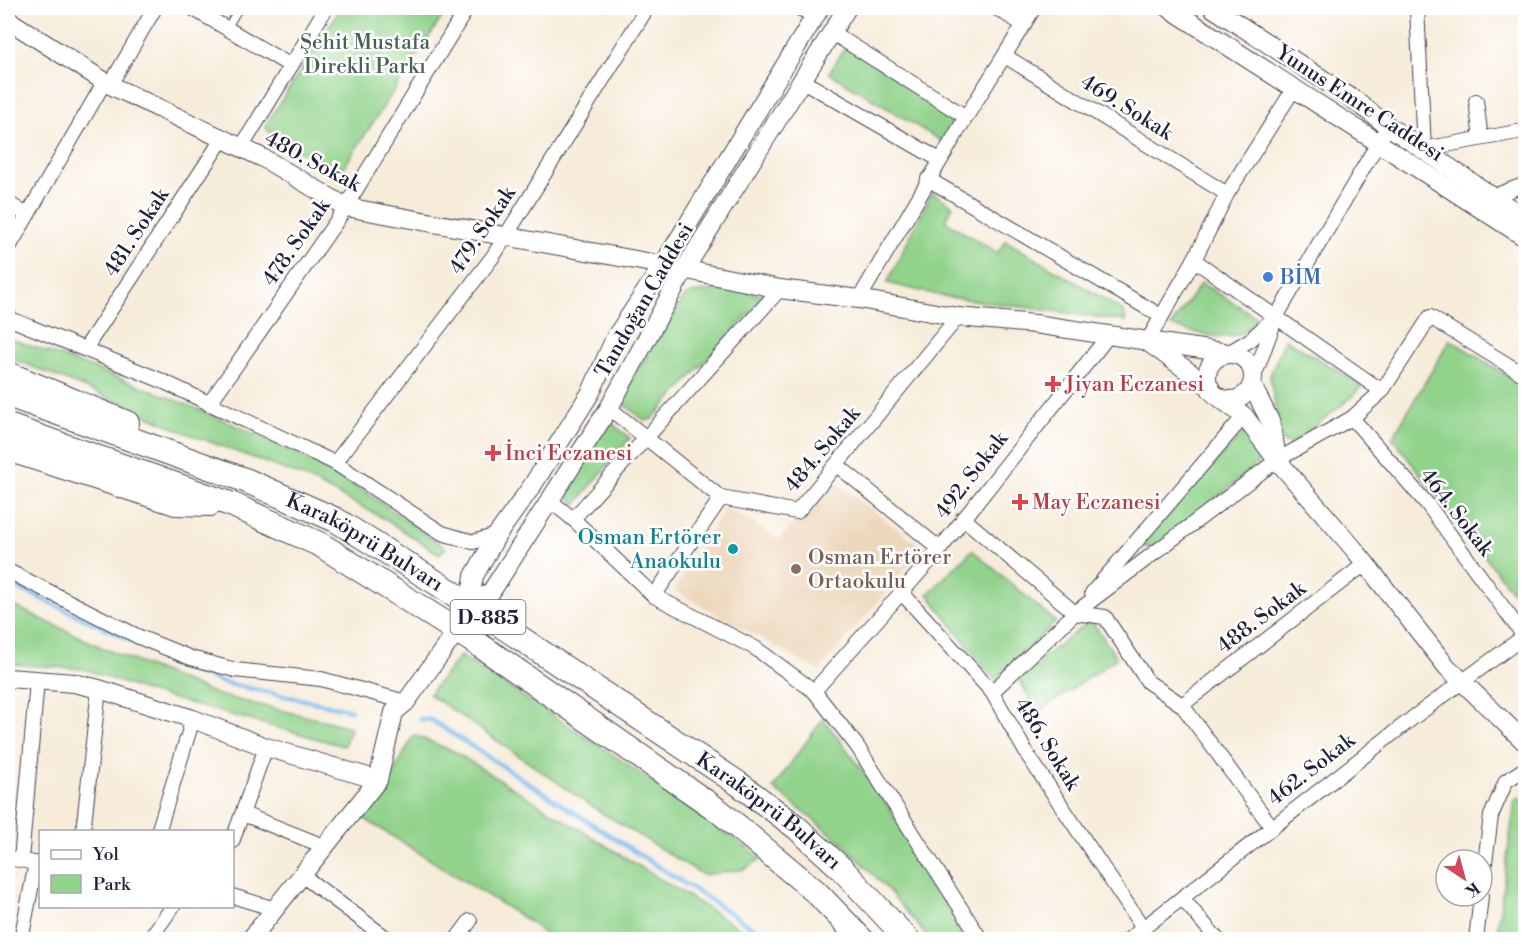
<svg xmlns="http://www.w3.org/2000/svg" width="1533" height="947" font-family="'Libre Bodoni',serif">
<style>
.built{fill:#edd7bb}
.green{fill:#91d38b;stroke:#5a7a63;stroke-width:1.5}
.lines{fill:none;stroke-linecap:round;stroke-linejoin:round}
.stream{stroke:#7cbaef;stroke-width:4.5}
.lane-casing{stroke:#424053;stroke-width:9}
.street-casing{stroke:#424053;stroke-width:16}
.secondary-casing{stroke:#424053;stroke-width:20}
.highway-casing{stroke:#424053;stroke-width:26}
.lane{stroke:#fff;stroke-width:7}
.street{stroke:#fff;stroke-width:14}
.secondary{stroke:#fff;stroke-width:18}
.highway{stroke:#fff;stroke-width:24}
.shop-dot{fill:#3f7fe0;stroke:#fff;stroke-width:2}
.health-dot{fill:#e0444e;stroke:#fff;stroke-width:2}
.culture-dot{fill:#0f9aa8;stroke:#fff;stroke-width:2}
.education-dot{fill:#8d6e63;stroke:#fff;stroke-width:2}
.labels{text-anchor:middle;stroke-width:5;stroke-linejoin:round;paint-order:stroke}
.shield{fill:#fff;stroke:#646476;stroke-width:1.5}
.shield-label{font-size:20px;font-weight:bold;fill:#22223b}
.park-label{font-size:21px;fill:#496057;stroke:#fff}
.street-label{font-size:21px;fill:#22223b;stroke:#fff}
.shop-label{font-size:21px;fill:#366cbe;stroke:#fff;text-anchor:start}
.health-label{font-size:21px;fill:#be3a42;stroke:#fff;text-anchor:start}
.culture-label{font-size:21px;fill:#0d838f;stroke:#fff;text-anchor:end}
.education-label{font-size:21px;fill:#785e54;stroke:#fff;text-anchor:start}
</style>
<rect width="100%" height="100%" fill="#fff"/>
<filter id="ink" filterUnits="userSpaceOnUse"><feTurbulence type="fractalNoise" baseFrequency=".0167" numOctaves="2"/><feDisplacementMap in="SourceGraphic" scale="12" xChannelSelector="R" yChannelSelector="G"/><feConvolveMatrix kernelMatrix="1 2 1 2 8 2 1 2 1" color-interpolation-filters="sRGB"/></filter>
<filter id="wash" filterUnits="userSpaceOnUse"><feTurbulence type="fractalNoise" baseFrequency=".008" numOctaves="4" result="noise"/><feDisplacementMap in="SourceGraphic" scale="24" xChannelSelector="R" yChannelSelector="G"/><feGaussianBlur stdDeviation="1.35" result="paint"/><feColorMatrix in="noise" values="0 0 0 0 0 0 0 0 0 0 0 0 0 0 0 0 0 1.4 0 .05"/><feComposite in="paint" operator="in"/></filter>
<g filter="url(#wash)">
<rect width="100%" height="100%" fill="#f7ecda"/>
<!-- built -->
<polygon class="built" points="834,482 923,548 819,671 674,590 725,508 779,539"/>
<!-- green -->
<g class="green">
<polygon points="341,8 448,8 340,173 274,138 265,126"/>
<polygon points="846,46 959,115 943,142 829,73"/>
<polygon points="932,192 953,206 945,221 997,253 1006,241 1124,311 1126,321 942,296 887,283"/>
<path d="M1201,283L1258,318C1237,349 1201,334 1171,326Z"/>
<polygon points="732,288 766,296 652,419 645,421 620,401 620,397 685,296 692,293"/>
<path d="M8,338C118,376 228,417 332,472C371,493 408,523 446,548L439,554L383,518L304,477L184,432L93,391L8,357Z"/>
<polygon points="1285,339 1362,385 1352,397 1290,445 1281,440 1270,376"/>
<polygon points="1450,340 1525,386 1525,608 1392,438"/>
<polygon points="604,417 630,438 576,504 559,488"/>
<polygon points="1245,431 1265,457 1156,549 1145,547 1142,542"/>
<polygon points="972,550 1056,622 994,680 928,594"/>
<polygon points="8,603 105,649 218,695 351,727 344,746 148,692 84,669 8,664"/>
<polygon points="1091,620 1117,658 1037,713 1018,677"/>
<polygon points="460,656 602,747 762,858 745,869 703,875 596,809 429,694"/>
<path d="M823,719C879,789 927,862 973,939H929L889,891L844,844L773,788Z"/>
<polygon points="414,735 453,751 757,939 550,939 530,922 363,818 391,778"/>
<polygon points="1525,797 1525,939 1496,939 1515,800"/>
</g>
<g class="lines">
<!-- stream -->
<g class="stream">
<polyline points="8,583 220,682 351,710"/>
<polyline points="420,719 431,720 772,940"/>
</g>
</g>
</g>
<g filter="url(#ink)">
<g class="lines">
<!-- lane casing -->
<g class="lane-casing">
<polyline id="lane" points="227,28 239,8"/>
</g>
<!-- street casing -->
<g class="street-casing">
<g id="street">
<polyline points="192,8 291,66"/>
<polyline points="799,8 815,16"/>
<polyline points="996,8 1024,25"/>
<polyline points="1417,8 1424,149 1523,131"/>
<polyline points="831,32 966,117"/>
<polyline points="1005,56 1227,194"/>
<polyline points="801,80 940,160"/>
<polyline points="110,85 155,8"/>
<polyline points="1295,87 1227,194 1194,260 1382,391"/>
<polyline points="1476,101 1481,138"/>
<polyline points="241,148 326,8"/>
<polyline points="928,179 1161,316"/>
<polyline points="1491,197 1526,184"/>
<polyline points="8,203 27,215"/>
<polyline points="8,249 105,81"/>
<polyline points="859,299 966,117 1034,8"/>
<polyline points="8,318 160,380 335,463 442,533 473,542 497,535"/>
<polyline points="1147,342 1194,260"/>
<polyline points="85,349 223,138"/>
<polyline points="1228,353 1250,340 1272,320"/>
<polyline points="1254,377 1276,317 1388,126"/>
<polyline points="209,404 338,219 467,8"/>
<polyline points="609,408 721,498"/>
<polyline points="1352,418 1428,505 1524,636 1526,686"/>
<polyline points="335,463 494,255 647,8"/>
<polyline points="837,465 940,549"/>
<polyline points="548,499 573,519 654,596 755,648 814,691 857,746 981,940"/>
<polyline points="963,518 1075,613 1105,617 1148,682 1182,705 1271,826"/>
<polyline points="573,519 780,289"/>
<polyline points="8,571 139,637 191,658 235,670 321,679 406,702"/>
<polyline points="902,593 992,692 1027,754 1143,928"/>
<polyline points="1092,593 1244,416"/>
<polyline points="654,596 721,498 797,512 958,317"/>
<polyline points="814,691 940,549 1109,335"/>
<polyline points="992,692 1075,613 1277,460 1352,418 1382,391 1430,317 1526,376"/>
<polyline points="1182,705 1366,563"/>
<polyline points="243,814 326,847"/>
<polyline points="83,832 99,689"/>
<polyline points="158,832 193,719"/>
<polyline points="232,842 266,747"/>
<polyline points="8,858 30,862"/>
<polyline points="21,860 37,681"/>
<polyline points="303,876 389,940"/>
<polyline points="1482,886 1491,816 1506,781 1526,768"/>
<polyline points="232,896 275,909"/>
<polyline points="1182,898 1218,940"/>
<polyline points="21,940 36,863"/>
<polyline points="149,940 173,906"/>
<polyline points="456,940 470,921"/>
<polyline points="1128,940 1414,717 1526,635"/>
<polyline points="1476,940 1481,896"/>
</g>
</g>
<!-- secondary casing -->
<g class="secondary-casing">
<g id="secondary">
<polyline points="1169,8 1526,238"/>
<polyline points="1213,8 1353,99 1388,126 1526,219"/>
<polyline points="8,20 110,85 263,158 346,207 663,265 780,289 859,299 958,317 1035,324 1228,353"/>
<polyline points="1149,343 1210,387"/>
<circle cx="1230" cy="377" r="23"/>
<polyline points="1252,385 1271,423 1277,458"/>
<polyline points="1220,398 1244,416 1277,460 1354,549 1447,667 1526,743"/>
<polyline points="469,606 491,592 609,408 684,270 847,8"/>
<polyline points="8,678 74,683 99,689 193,719 266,747 378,780 250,940"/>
<polyline points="378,780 394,712 406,702 456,632 469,606 474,576 497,535 532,486 591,392 615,338 663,265 820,8"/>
</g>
</g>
<!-- highway casing -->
<g class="highway-casing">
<g id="highway">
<polyline points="8,374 127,423"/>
<path id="s1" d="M8,395L245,480L336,520L448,590L739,784L796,827L841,868L908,940"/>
<polyline points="8,426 233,505 321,545 478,644 719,811 816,892 862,940"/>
<polyline points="8,449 176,503 210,504"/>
</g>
</g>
<!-- lane -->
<use href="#lane" class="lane"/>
<!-- street -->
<use href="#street" class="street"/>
<!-- secondary -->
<use href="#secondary" class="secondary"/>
<!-- highway -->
<use href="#highway" class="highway"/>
</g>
</g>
<!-- markers -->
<circle class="shop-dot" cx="1268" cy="277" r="6"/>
<g class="health-dot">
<path d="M1050 375h6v6h6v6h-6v6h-6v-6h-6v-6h6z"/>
<path d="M490 444h6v6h6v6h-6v6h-6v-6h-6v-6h6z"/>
<path d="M1017 493h6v6h6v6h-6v6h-6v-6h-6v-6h6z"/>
</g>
<circle class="culture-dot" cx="733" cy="549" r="6"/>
<circle class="education-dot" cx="796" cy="569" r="6"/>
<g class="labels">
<!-- shield labels -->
<rect class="shield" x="450.5" y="600" width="75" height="34" rx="4.5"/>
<g class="shield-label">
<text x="488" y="624">D-885</text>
</g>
<!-- park labels -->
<g class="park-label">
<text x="365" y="49">Şehit Mustafa<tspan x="365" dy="24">Direkli Parkı</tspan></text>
</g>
<!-- street labels -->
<g class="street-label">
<text transform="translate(1360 103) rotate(33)" y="7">Yunus Emre Caddesi</text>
<text transform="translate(1127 107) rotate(32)" y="7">469. Sokak</text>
<text transform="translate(313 161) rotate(28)" y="7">480. Sokak</text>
<text transform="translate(482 230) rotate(-56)" y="7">479. Sokak</text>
<text transform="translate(136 232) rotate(-57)" y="7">481. Sokak</text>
<text transform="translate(296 242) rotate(-55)" y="7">478. Sokak</text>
<text transform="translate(644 300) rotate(-60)" y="7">Tandoğan Caddesi</text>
<text transform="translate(822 449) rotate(-50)" y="7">484. Sokak</text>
<text transform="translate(971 475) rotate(-52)" y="7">492. Sokak</text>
<text transform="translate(1457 512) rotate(52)" y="7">464. Sokak</text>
<text dy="7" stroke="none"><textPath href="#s1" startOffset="387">Karaköprü Bulvarı</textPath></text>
<text transform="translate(1261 617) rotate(-37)" y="7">488. Sokak</text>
<text transform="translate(1048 744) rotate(58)" y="7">486. Sokak</text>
<text transform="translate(1311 769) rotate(-38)" y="7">462. Sokak</text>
<text dy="7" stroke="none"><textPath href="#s1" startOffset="873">Karaköprü Bulvarı</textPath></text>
</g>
<!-- shop labels -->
<g class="shop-label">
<text x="1280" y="284">BİM</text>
</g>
<!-- health labels -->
<g class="health-label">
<text x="1065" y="391">Jiyan Eczanesi</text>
<text x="505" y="460">İnci Eczanesi</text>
<text x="1032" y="509">May Eczanesi</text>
</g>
<!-- culture labels -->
<g class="culture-label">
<text x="721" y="544">Osman Ertörer<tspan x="721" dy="24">Anaokulu</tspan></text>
</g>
<!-- education labels -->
<g class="education-label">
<text x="808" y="564">Osman Ertörer<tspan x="808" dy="24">Ortaokulu</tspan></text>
</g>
</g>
<!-- margin -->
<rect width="1533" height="947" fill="none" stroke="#fff" stroke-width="30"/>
<!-- legend -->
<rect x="39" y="830" width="195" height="78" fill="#ffffff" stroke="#a7a7b1" stroke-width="1.5"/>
<rect x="51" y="850" width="30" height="9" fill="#ffffff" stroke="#a7a7b1" stroke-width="1.5"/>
<text x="93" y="860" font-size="18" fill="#22223b">Yol</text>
<rect x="51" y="875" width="30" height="18" fill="#91d38b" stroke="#a7a7b1" stroke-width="1.5"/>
<text x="93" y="890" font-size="18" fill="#22223b">Park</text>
<!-- north arrow -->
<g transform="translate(1464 878) rotate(144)"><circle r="28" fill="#ffffff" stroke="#a7a7b1" stroke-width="1.5"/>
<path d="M0-4.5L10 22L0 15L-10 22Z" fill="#d1495b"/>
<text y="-9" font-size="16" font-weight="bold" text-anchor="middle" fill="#22223b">K</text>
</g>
</svg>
